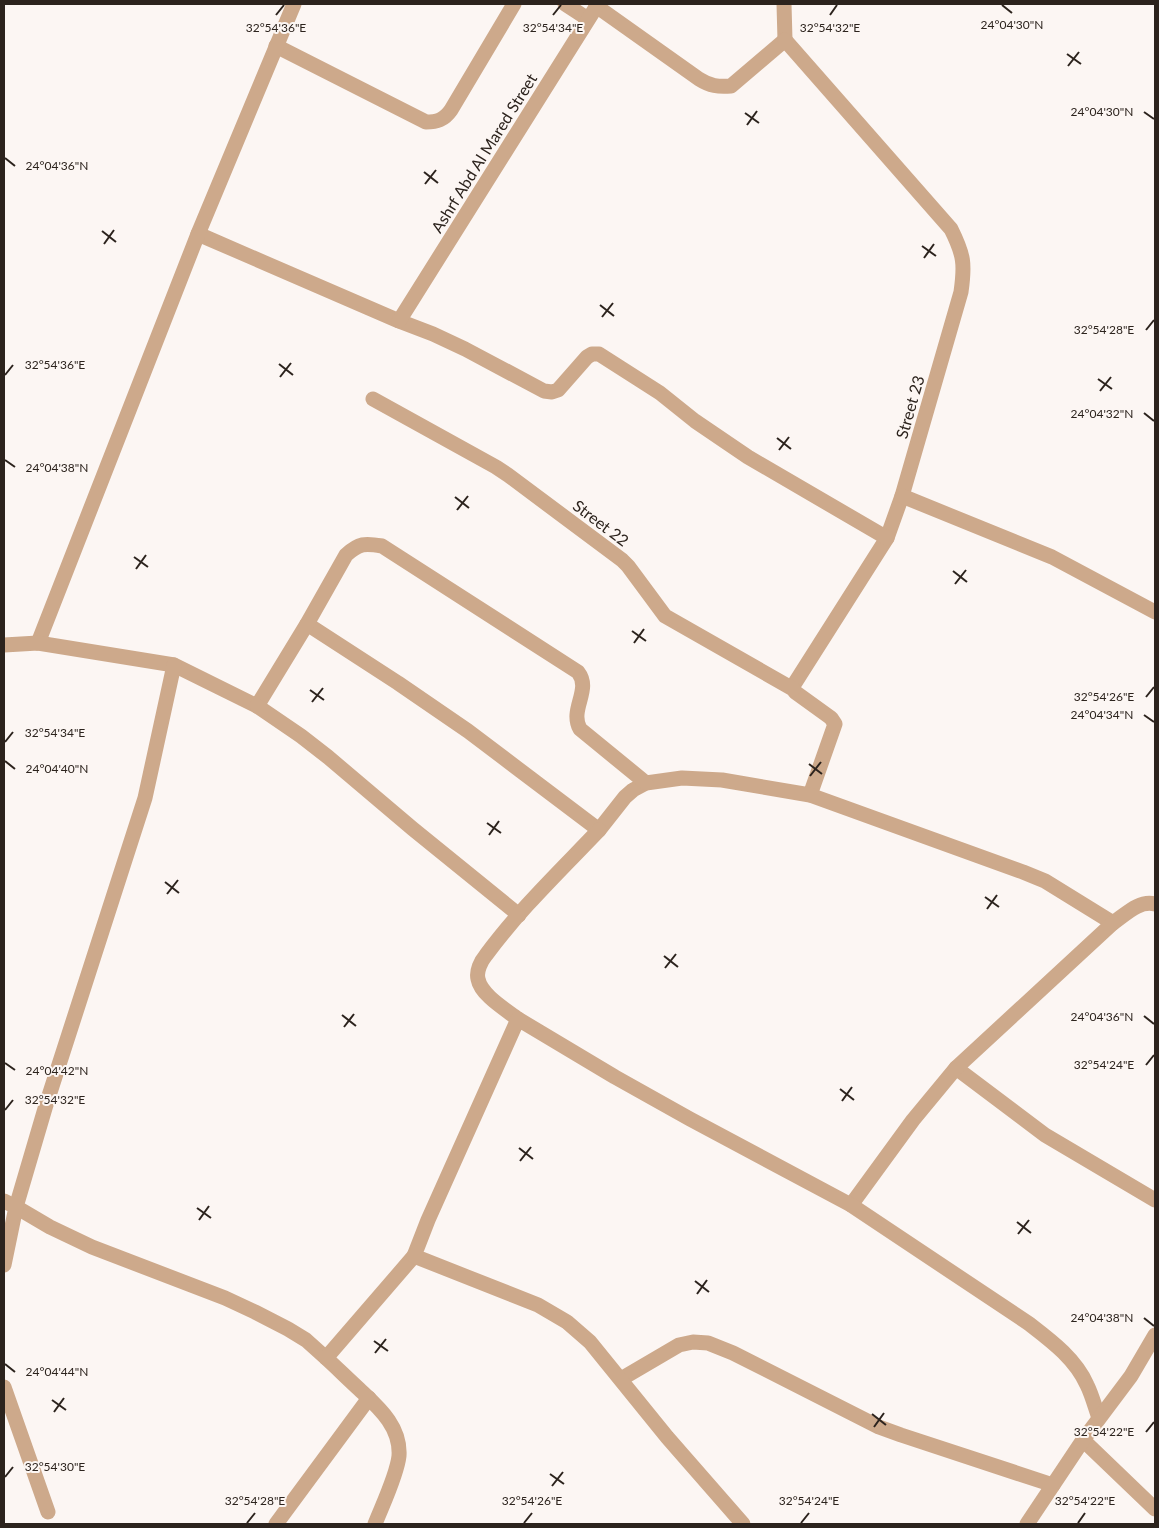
<svg xmlns="http://www.w3.org/2000/svg" width="1159" height="1528" font-family="Lato,sans-serif">
<style>
.lines{fill:none;stroke-linecap:round;stroke-linejoin:round}
.street{stroke:#cda98b;stroke-width:15}
.ticks{fill:none;stroke:#2c231d;stroke-width:2}
.labels{text-anchor:middle;stroke-width:4;stroke-linejoin:round;paint-order:stroke}
.street-label{font-size:16px;fill:#2c231d;stroke:#fcf6f3}
.ticks-label{font-size:12px;text-anchor:middle;fill:#2c231d;stroke:#fcf6f3;stroke-width:4;stroke-linejoin:round;paint-order:stroke}
</style>
<rect width="100%" height="100%" fill="#fcf6f3"/>
<g class="lines">
<!-- street -->
<g class="street">
<polyline points="565,4 588,19"/>
<polyline points="784,4 785,40"/>
<path d="M596,6L699,79C710,86 718,87 731,86L785,40"/>
<path d="M785,40L951,229C964,255 965,264 961,292L902,496L887,538L793,686L795,692L831,718L835,724L810,795"/>
<path d="M276,46L426,122C437,122 444,120 451,110L514,4"/>
<polyline points="198,234 399,321 433,334 465,349 544,391 552,392 558,390 587,357 592,354 599,354 660,393 695,421 748,457 887,538"/>
<polyline points="399,321 598,4"/>
<polyline points="373,399 496,467 508,475 622,560 628,566 665,616 793,689"/>
<polyline points="902,496 1052,557 1155,612"/>
<path d="M307,624L398,683L468,731L599,830L625,797L633,790L646,783L682,778L722,780L810,795L1023,872L1045,881L1113,923C1126,914 1139,900 1155,904"/>
<polyline points="38,643 198,234 294,4"/>
<path d="M4,645L38,643L174,665L257,706L307,624L346,555C359,543 365,543 382,546L578,672C592,690 569,709 580,729L646,783"/>
<polyline points="174,665 145,798 46,1105 16,1207 50,1227 92,1247 225,1298 255,1312 288,1329 306,1340 326,1358"/>
<polyline points="257,706 301,736 328,757 413,829 519,915"/>
<path d="M518,1019C505,1009 481,995 478,979C476,971 481,961 486,955C519,910 561,870 599,830"/>
<polyline points="956,1068 1045,1135 1155,1200"/>
<polyline points="4,1201 16,1207 4,1265"/>
<polyline points="851,1205 913,1120 956,1068 1113,923"/>
<polyline points="621,1379 679,1345 693,1342 708,1343 733,1353 879,1427 901,1435 1053,1485"/>
<polyline points="4,1387 48,1512"/>
<polyline points="1083,1440 1155,1509"/>
<polyline points="276,1524 369,1398"/>
<path d="M375,1524C382,1506 397,1475 399,1456C401,1426 378,1407 359,1389C348,1379 337,1368 326,1358L414,1256"/>
<path d="M743,1524L667,1437L590,1342L567,1322L538,1305L414,1256L428,1220L518,1019L615,1077L690,1119L851,1205L1028,1323C1050,1340 1075,1358 1087,1385C1092,1395 1095,1407 1099,1418"/>
<polyline points="1027,1524 1083,1440 1131,1376 1155,1335"/>
</g>
</g>
<!-- ticks -->
<path class="ticks" d="M1002,5L1012,13M276,15L284,5M553,15L561,5M830,15L837,5M1067,54L1081,64M1068,66L1079,52M1144,112L1154,119M745,113L759,123M747,125L757,111M5,158L15,166M424,172L438,183M425,184L436,170M102,231L116,242M104,244L114,230M922,246L936,256M924,258L934,244M600,305L614,316M602,317L613,303M1146,330L1154,320M279,364L293,375M5,375L13,365M280,377L291,363M1098,379L1112,389M1100,391L1111,377M1144,413L1154,421M777,438L791,449M779,450L789,437M5,460L15,467M455,497L469,508M457,510L468,496M134,557L148,567M136,569L146,555M953,571L967,582M955,584L966,570M632,631L646,641M634,643L644,629M310,690L324,700M1146,697L1154,687M312,702L323,688M1144,715L1154,722M5,742L13,732M5,761L15,769M809,764L822,774M810,776L821,762M487,823L501,833M489,835L499,821M165,882L179,893M167,894L178,880M985,897L999,907M987,909L997,895M664,956L678,967M665,968L676,954M342,1015L356,1026M1144,1016L1154,1024M344,1027L354,1014M5,1063L15,1070M1146,1065L1154,1055M840,1089L854,1100M842,1101L852,1087M5,1110L13,1100M519,1148L533,1159M520,1161L531,1147M197,1208L211,1218M199,1220L209,1206M1017,1222L1031,1233M1018,1234L1029,1220M695,1281L709,1292M697,1294L707,1280M1144,1318L1154,1326M374,1341L388,1351M375,1353L386,1339M5,1364L15,1372M52,1400L66,1410M54,1412L64,1398M872,1414L886,1425M874,1427L884,1413M1146,1432L1154,1422M550,1474L564,1484M5,1477L13,1467M552,1486L563,1472M247,1523L255,1513M524,1523L532,1513M801,1523L809,1513M1078,1523L1085,1513"/>
<g class="labels">
<!-- street labels -->
<g class="street-label">
<text transform="translate(484 153) rotate(-58)" y="6">Ashrf Abd Al Mared Street</text>
<text transform="translate(910 407) rotate(-74)" y="6">Street 23</text>
<text transform="translate(601 523) rotate(37)" y="6">Street 22</text>
</g>
</g>
<g class="ticks-label">
<text x="1012" y="29">24°04'30"N</text>
<text x="276" y="32">32°54'36"E</text>
<text x="553" y="32">32°54'34"E</text>
<text x="830" y="32">32°54'32"E</text>
<text x="1102" y="116">24°04'30"N</text>
<text x="57" y="170">24°04'36"N</text>
<text x="1104" y="334">32°54'28"E</text>
<text x="55" y="369">32°54'36"E</text>
<text x="1102" y="418">24°04'32"N</text>
<text x="57" y="472">24°04'38"N</text>
<text x="1104" y="701">32°54'26"E</text>
<text x="1102" y="719">24°04'34"N</text>
<text x="55" y="737">32°54'34"E</text>
<text x="57" y="773">24°04'40"N</text>
<text x="1102" y="1021">24°04'36"N</text>
<text x="1104" y="1069">32°54'24"E</text>
<text x="57" y="1075">24°04'42"N</text>
<text x="55" y="1104">32°54'32"E</text>
<text x="1102" y="1322">24°04'38"N</text>
<text x="57" y="1376">24°04'44"N</text>
<text x="1104" y="1436">32°54'22"E</text>
<text x="55" y="1471">32°54'30"E</text>
<text x="255" y="1505">32°54'28"E</text>
<text x="532" y="1505">32°54'26"E</text>
<text x="809" y="1505">32°54'24"E</text>
<text x="1085" y="1505">32°54'22"E</text>
</g>
<!-- border -->
<rect width="1159" height="1528" fill="none" stroke="#2c231d" stroke-width="10"/>
</svg>
